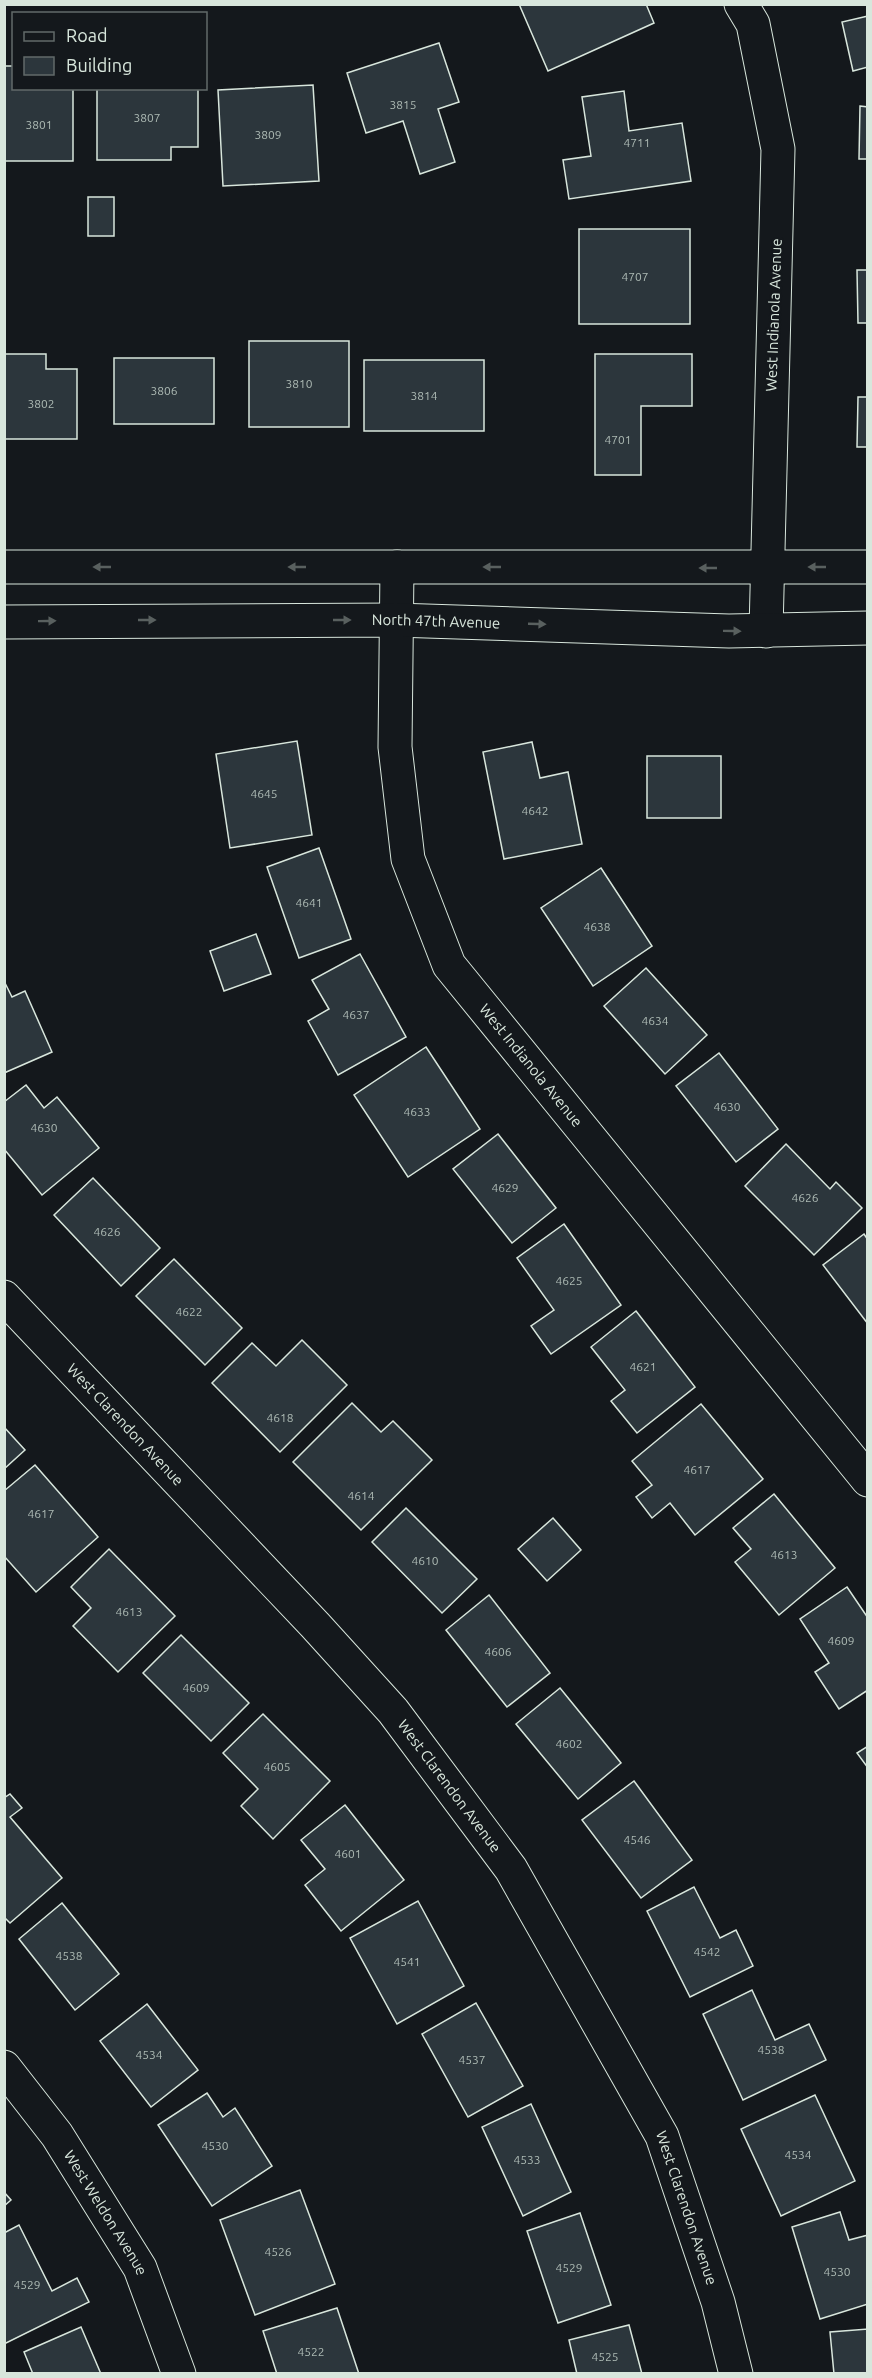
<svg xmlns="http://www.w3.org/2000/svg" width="872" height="2378" font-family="Ubuntu,sans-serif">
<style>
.building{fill:#2c363c;stroke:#d8e6dc;stroke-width:1.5}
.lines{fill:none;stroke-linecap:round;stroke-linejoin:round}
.street-casing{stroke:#d8e6dc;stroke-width:35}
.secondary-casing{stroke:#d8e6dc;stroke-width:35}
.street{stroke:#14181c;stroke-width:33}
.secondary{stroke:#14181c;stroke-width:33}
.oneway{fill:#59605f}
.labels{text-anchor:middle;stroke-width:4.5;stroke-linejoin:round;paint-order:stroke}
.number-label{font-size:12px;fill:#adbab4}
.street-label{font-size:15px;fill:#d8e6dc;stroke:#14181c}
</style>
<rect width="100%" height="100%" fill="#14181c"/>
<!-- building -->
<g class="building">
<polygon points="519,4 646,4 654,23 548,71"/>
<polygon points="868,16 868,67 853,71 842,22"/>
<polygon points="439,43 459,102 438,109 455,162 420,174 403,121 366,133 347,73"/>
<polygon points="4,66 14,66 14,88 73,88 73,161 4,161"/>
<polygon points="313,85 319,181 223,186 218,90"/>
<polygon points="97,88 198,88 198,147 171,147 171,160 97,160"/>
<polygon points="624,91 629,131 682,123 691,181 569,199 563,160 591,156 582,97"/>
<polygon points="860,106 868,107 868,159 859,159"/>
<rect x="88" y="197" width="26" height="39"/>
<rect x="579" y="229" width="111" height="95"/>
<polygon points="857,270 868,270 868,323 858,323"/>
<rect x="249" y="341" width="100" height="86"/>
<polygon points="4,354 46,354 46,369 77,369 77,439 4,439"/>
<polygon points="595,354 692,354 692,406 641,406 641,475 595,475"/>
<rect x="114" y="358" width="100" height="66"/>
<rect x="364" y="360" width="120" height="71"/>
<polygon points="858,397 868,397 868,447 857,447"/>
<polygon points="297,741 312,835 230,848 216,754"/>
<polygon points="532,742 540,778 568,772 582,844 504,859 483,752"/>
<rect x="647" y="756" width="74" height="62"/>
<polygon points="319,848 351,939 299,958 267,867"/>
<polygon points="601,868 652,946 593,986 541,908"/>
<polygon points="256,934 271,974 224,991 210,951"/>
<polygon points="360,954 406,1037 338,1075 308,1021 329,1009 312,980"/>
<polygon points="646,968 707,1035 665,1074 604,1006"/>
<polygon points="4,981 12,997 25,991 52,1052 4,1073"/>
<polygon points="426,1047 480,1129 408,1177 354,1095"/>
<polygon points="719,1053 778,1129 736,1162 676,1086"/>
<polygon points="26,1085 44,1108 57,1097 99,1148 42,1195 4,1149 4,1102"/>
<polygon points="498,1134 556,1208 512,1243 453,1169"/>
<polygon points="786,1144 830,1189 836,1182 862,1208 814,1255 745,1186"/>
<polygon points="93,1178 160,1248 121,1286 54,1215"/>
<polygon points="564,1224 621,1305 551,1354 531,1326 554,1310 517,1258"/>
<polygon points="864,1234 868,1240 868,1324 823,1265"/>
<polygon points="174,1259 242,1328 205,1365 136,1296"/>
<polygon points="636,1311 695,1387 637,1433 611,1401 625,1390 591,1347"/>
<polygon points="302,1340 347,1385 280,1452 212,1383 252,1343 276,1366"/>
<polygon points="352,1403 381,1432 393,1421 432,1460 361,1530 293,1462"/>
<polygon points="701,1404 763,1479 695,1535 670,1503 652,1518 636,1497 652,1485 632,1461"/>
<polygon points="4,1427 25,1450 4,1469"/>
<polygon points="35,1465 98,1537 36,1592 4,1556 4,1491"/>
<polygon points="774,1494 835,1568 779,1615 735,1562 751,1549 733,1528"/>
<polygon points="406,1508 477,1579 442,1613 372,1542"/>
<polygon points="553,1518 581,1550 547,1581 518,1549"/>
<polygon points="109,1549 175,1616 118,1672 73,1626 91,1608 71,1587"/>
<polygon points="847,1587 868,1618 868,1690 839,1709 815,1672 829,1663 800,1619"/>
<polygon points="489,1595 550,1673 507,1707 446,1630"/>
<polygon points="181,1635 249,1703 211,1741 143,1673"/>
<polygon points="560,1688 621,1763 578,1799 516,1724"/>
<polygon points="263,1714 330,1781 273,1839 241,1806 258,1789 223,1753"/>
<polygon points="868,1746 868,1768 857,1753"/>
<polygon points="634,1781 692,1860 641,1898 582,1820"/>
<polygon points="10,1794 22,1808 10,1817 62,1878 10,1923 4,1917 4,1798"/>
<polygon points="345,1805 404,1880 341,1931 305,1885 325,1869 301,1840"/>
<polygon points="694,1887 720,1938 736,1930 753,1966 690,1997 647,1911"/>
<polygon points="418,1901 464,1986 397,2024 350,1938"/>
<polygon points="62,1903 119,1974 75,2010 19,1939"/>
<polygon points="752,1990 775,2040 809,2024 826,2060 743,2100 703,2014"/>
<polygon points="476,2003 523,2086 468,2117 422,2034"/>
<polygon points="147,2004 198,2070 151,2107 100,2041"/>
<polygon points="207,2093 223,2117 235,2108 272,2166 212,2206 158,2125"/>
<polygon points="815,2095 855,2181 781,2216 741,2129"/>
<polygon points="531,2104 571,2192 523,2216 482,2127"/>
<polygon points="300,2190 335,2284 255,2315 220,2220"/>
<polygon points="4,2192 11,2200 4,2206"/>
<polygon points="840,2212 849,2240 868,2235 868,2304 820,2319 792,2227"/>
<polygon points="580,2213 611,2305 558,2323 527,2231"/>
<polygon points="19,2225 52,2291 77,2278 89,2302 4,2344 4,2233"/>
<polygon points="337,2308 359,2374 277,2374 263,2331"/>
<polygon points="629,2325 642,2374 577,2374 569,2340"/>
<polygon points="81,2327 101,2374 33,2374 24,2352"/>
<polygon points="868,2329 868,2374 834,2374 830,2332"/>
</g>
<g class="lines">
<!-- street casing -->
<g class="street-casing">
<g id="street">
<polyline points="741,4 753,24 778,149 766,631"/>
<path id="s1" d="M397,567L395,747L408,859L449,965L868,1480"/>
<path id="s2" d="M4,1297L315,1625L393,1711L511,1869L662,2136L718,2302L736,2374"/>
<path id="s3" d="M4,2067L57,2135L140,2268L179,2374"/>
</g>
</g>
<!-- secondary casing -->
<g class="secondary-casing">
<g id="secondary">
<polyline points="4,567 868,567"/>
<path id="s4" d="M4,622L396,620L729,631L868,628"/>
</g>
</g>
<!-- street -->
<use href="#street" class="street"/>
<!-- secondary -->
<use href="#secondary" class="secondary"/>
</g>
<!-- one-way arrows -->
<defs><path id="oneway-solid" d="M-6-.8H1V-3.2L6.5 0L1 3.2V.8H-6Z" transform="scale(1.5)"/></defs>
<g class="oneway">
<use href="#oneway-solid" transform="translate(102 567) rotate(-180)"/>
<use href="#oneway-solid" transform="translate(297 567) rotate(-180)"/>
<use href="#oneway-solid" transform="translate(492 567) rotate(180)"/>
<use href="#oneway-solid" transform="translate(817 567) rotate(180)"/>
<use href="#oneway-solid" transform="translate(708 568) rotate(-180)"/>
<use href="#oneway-solid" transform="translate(147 620)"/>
<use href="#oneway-solid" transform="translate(342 620)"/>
<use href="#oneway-solid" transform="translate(47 621) rotate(-1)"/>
<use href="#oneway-solid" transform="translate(537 624) rotate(2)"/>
<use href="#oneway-solid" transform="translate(732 631) rotate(1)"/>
</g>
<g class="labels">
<!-- number labels -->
<g class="number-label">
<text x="403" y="109">3815</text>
<text x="147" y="122">3807</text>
<text x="39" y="129">3801</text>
<text x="268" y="139">3809</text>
<text x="637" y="147">4711</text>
<text x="635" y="281">4707</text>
<text x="299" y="388">3810</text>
<text x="164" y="395">3806</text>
<text x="424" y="400">3814</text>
<text x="41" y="408">3802</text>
<text x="618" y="444">4701</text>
<text x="264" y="798">4645</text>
<text x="535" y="815">4642</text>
<text x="309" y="907">4641</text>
<text x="597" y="931">4638</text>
<text x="356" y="1019">4637</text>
<text x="655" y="1025">4634</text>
<text x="727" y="1111">4630</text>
<text x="417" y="1116">4633</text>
<text x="44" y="1132">4630</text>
<text x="505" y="1192">4629</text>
<text x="805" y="1202">4626</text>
<text x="107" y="1236">4626</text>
<text x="569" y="1285">4625</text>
<text x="189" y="1316">4622</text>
<text x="643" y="1371">4621</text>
<text x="280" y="1422">4618</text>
<text x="697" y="1474">4617</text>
<text x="361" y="1500">4614</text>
<text x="41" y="1518">4617</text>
<text x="784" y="1559">4613</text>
<text x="425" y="1565">4610</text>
<text x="129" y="1616">4613</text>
<text x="841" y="1645">4609</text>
<text x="498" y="1656">4606</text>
<text x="196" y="1692">4609</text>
<text x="569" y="1748">4602</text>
<text x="277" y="1771">4605</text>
<text x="637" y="1844">4546</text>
<text x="348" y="1858">4601</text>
<text x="707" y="1956">4542</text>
<text x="69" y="1960">4538</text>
<text x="407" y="1966">4541</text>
<text x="771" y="2054">4538</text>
<text x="149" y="2059">4534</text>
<text x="472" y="2064">4537</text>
<text x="215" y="2150">4530</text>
<text x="798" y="2159">4534</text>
<text x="527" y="2164">4533</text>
<text x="278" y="2256">4526</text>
<text x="569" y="2272">4529</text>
<text x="837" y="2276">4530</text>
<text x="27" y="2289">4529</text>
<text x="311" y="2356">4522</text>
<text x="605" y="2361">4525</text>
</g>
<!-- street labels -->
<g class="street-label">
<text transform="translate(774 315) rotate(-88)" y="5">West Indianola Avenue</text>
<text dy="5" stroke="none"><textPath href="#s4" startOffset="432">North 47th Avenue</textPath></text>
<text dy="5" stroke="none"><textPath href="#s1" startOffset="536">West Indianola Avenue</textPath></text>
<text dy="5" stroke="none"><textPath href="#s2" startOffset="176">West Clarendon Avenue</textPath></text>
<text dy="5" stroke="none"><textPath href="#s2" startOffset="662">West Clarendon Avenue</textPath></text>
<text dy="5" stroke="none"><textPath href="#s2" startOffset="1148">West Clarendon Avenue</textPath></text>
<text dy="5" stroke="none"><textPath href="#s3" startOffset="178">West Weldon Avenue</textPath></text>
</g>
</g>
<!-- border -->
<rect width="872" height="2378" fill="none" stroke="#d8e6dc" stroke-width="12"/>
<!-- legend -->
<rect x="12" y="12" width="195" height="78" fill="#14181c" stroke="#626a69" stroke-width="1.5"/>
<rect x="24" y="32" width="30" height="9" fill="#14181c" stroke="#626a69" stroke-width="1.5"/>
<text x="66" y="42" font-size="18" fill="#d8e6dc">Road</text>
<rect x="24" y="57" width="30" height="18" fill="#2c363c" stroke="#626a69" stroke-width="1.5"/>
<text x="66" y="72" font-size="18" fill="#d8e6dc">Building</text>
</svg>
